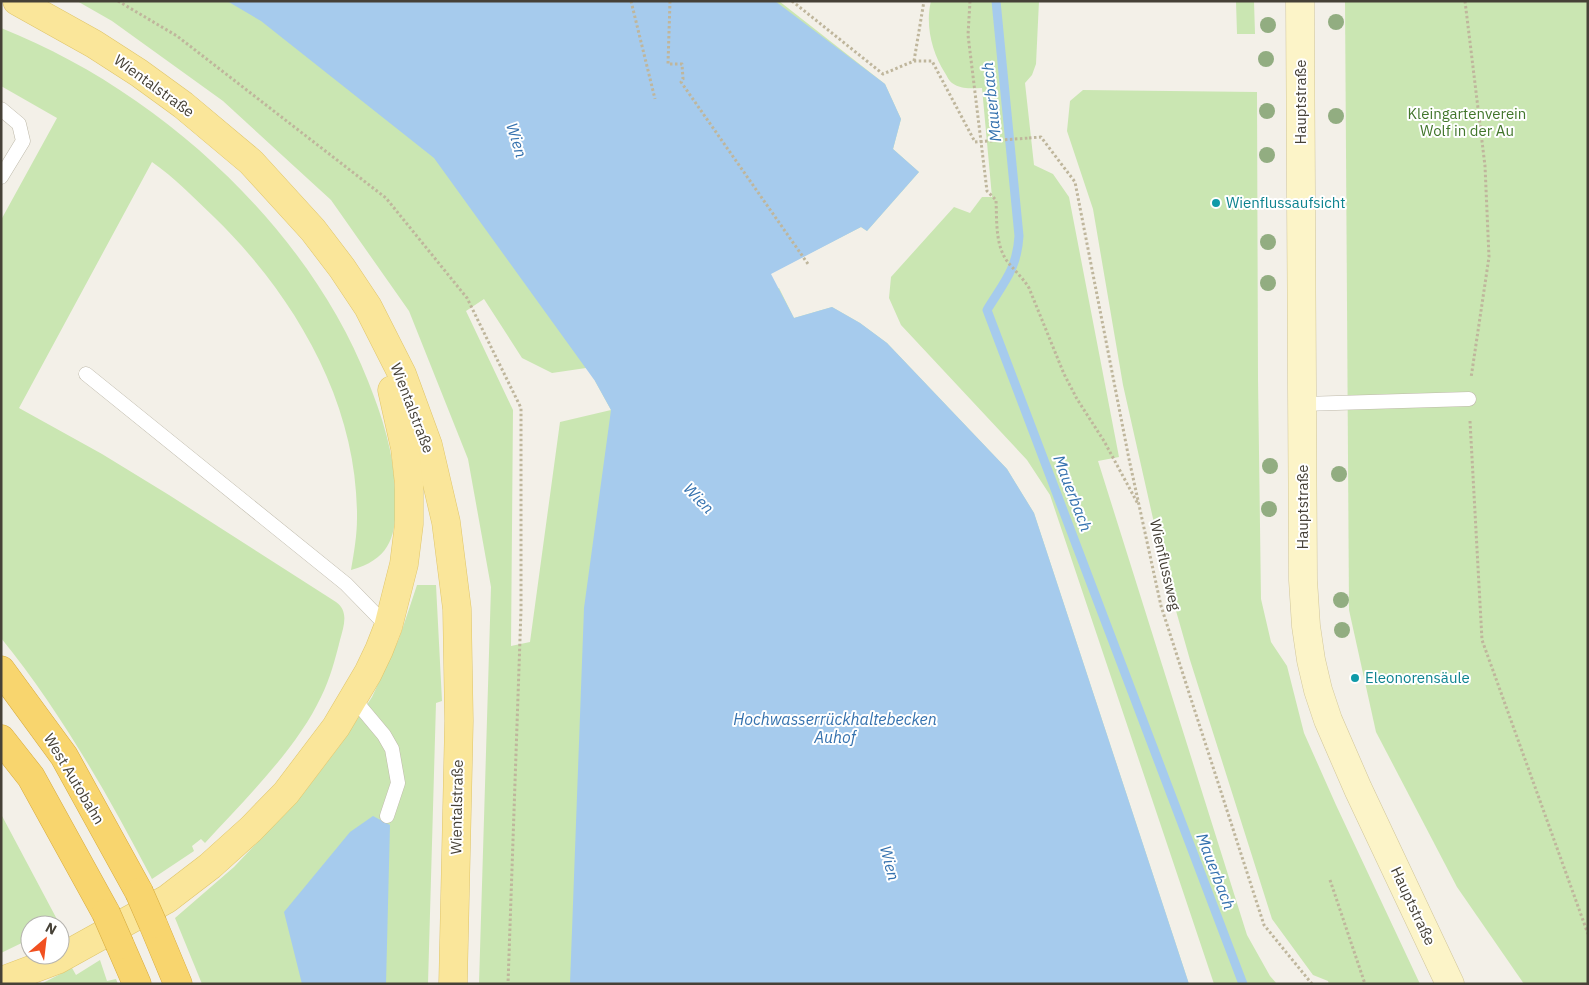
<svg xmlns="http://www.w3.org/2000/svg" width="1589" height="985" font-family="'IBM Plex Sans',sans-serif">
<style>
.green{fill:#cae6b2}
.water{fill:#a6cbed}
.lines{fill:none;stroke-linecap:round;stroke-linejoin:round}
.stream{stroke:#a6cbed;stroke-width:9}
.service-casing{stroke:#beb9aa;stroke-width:15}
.secondary-casing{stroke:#d1c699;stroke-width:29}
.primary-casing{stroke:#dfc56a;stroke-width:29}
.motorway-casing{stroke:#d7ab3d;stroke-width:29}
.path{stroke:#bfb69c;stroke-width:3;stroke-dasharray:2.5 2.5;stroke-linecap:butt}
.service{stroke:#fff;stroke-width:14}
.secondary{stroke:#fcf4c8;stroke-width:28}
.primary{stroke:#fae69a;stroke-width:28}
.motorway{stroke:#f8d56e;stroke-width:28}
.motorway-bridge-casing{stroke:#d7ab3d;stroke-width:29;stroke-linecap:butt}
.path-bridge{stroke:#bfb69c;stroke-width:3;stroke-dasharray:2.5 2.5;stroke-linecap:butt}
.motorway-bridge{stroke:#f8d56e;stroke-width:28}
.tree{fill:#92ad81}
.culture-dot{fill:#0f9aa8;stroke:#fff;stroke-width:2}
.labels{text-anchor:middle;stroke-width:4;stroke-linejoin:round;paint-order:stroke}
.street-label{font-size:15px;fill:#464137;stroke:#fff}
.park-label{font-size:15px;fill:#42762c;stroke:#fff}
.culture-label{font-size:15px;fill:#0d838f;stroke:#fff;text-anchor:start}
.water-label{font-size:16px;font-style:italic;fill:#3471ae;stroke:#fff}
</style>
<rect width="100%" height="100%" fill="#f3f0e8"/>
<!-- green -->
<g class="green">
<polygon points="77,1 779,1 885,84 901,119 893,149 919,172 867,231 861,227 586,368 552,373 522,358 484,299 466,311 513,410 511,646 530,642 560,422 611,410 595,381 779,288 794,318 832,307 860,323 887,343 1007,469 1034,513 1189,984 479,984 491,587 468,459 409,311 331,200 223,101 112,21"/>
<path d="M931,1H1039L1036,64L1032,75L1025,83L1034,165L1053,174L1069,197L1119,457L1098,461L1247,935L1270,976L1277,984H1214L1050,495L1027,460L901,325L889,298L891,277L954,207L970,213L982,197H992L982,88C971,88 962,90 952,83C949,81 947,76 945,73C932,53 925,25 931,1Z"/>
<polygon points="1236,1 1254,1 1255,34 1237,34"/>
<polygon points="1345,1 1588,1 1588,984 1524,984 1457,887 1376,732 1349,610"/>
<path d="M1,28C156,89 307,225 368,381C382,416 394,453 395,490C397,530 395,558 351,570C354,553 357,535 357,518C358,402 294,295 214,217C194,198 174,177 152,162L19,408L102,454L169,495L336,602C349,611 344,626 340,640C335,660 330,679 321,697C296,750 244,800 205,843L201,839L192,846L194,851L152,879C108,795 61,712 1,638V220L57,118L1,86Z"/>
<polygon points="1083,90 1257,92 1258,379 1261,599 1271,642 1287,666 1304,733 1336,805 1420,984 1329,984 1328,981 1313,975 1272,919 1190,660 1165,572 1123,385 1093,209 1067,131 1070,101"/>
<polygon points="417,585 436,585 442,701 436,703 428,984 202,984 175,918 234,867 303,794 341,744 372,697 399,639"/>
<polygon points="1,814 60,925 30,925 30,939 1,953"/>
<polygon points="100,960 107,981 116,979 118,984 41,984 72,968 76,975"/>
</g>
<!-- water -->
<g class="water">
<polygon points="227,1 775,1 885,84 901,119 893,149 919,172 867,231 861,227 771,274 794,318 832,307 860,323 887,343 1007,469 1034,513 1189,984 570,984 584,608 611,410 595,381 434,158 261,21"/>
<polygon points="373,816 390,825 386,984 302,984 284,912 350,832"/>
</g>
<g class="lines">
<!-- stream -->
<path class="stream" d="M996,1L1019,236C1017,269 1004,282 987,310L1243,984"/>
<!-- service casing -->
<g class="service-casing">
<g id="service">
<polyline points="1,109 19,124 23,141 1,177"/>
<polyline points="86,374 346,584 388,627"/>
<polyline points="1303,404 1469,399"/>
<polyline points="353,698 384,735 392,749 398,783 387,816"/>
</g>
</g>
<!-- secondary casing -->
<g class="secondary-casing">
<polyline id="secondary" points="1300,1 1303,580 1306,626 1311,660 1318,690 1328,720 1358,789 1450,984"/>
</g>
<!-- primary casing -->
<g class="primary-casing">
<g id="primary">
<polyline points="17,1 94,44 139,73 183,105 251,162 313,230 342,268 368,307 402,374 428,445 446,522 457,609 459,721 453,984"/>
<polyline points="1,981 57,960 167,899 210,866 251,829 286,793 336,727 368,673 379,650 388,627 404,564 409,524 409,484 405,448 392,390"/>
</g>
</g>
<!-- motorway casing -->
<g class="motorway-casing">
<g id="motorway">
<polyline points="1,670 64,756 139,892"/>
<polyline points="1,739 31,777 106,913"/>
<polyline points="153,924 178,984"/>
<polyline points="120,945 137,984"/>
</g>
</g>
<!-- path -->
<g class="path">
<polyline points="118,1 177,36 386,198 467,298 521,408 521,610 508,984"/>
<polyline points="631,1 655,99"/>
<polyline points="670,1 668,64 682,64 683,79 681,82 808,264"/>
<polyline points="792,1 883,74 914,61 932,61 975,142"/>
<path d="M970,1L968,35L987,191L996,200C997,220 995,244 1007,261C1014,270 1023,278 1029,288L1064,374L1077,399L1104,441L1138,504"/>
<polyline points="1465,1 1485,166 1489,257 1471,378"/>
<polyline points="914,61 924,1"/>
<polyline points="1029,138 1041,137 1075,182 1129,459 1161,606 1264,925 1312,984"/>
<polyline points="1470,421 1482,640 1588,934"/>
<polyline points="1330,880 1365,984"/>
</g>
<!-- service -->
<use href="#service" class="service"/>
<!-- secondary -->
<use href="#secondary" class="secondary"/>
<!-- primary -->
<use href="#primary" class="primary"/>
<!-- motorway -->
<use href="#motorway" class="motorway"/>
<!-- motorway-bridge casing -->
<g class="motorway-bridge-casing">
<g id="motorway-bridge">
<polyline points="139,892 153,924"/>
<polyline points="106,913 120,945"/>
</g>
</g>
<!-- path-bridge -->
<polyline class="path-bridge" points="975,142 1029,138"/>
<!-- motorway-bridge -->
<use href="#motorway-bridge" class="motorway-bridge"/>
</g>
<!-- trees -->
<g class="tree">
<circle cx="1336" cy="22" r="8"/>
<circle cx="1268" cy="25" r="8"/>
<circle cx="1266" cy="59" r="8"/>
<circle cx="1267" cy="111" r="8"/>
<circle cx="1336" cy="116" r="8"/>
<circle cx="1267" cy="155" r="8"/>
<circle cx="1268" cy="242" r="8"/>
<circle cx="1268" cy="283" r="8"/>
<circle cx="1270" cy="466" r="8"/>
<circle cx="1339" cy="474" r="8"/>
<circle cx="1269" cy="509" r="8"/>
<circle cx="1341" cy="600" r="8"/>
<circle cx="1342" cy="630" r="8"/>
</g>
<!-- markers -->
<g class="culture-dot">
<circle cx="1216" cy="203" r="5"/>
<circle cx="1355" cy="678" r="5"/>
</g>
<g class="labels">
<!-- street labels -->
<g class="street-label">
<text transform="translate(154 86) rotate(36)" y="5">Wientalstraße</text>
<text transform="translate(1301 102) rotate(-90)" y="5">Hauptstraße</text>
<text transform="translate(412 408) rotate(69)" y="5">Wientalstraße</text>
<text transform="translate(1303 507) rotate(-90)" y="5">Hauptstraße</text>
<text transform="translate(1165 565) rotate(77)" y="5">Wienflussweg</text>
<text transform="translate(74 779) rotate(59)" y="5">West Autobahn</text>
<text transform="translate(457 807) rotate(-89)" y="5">Wientalstraße</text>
<text transform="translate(1413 906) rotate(65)" y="5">Hauptstraße</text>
</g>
<!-- park labels -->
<g class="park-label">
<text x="1467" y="119">Kleingartenverein<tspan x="1467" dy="17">Wolf in der Au</tspan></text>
</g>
<!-- culture labels -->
<g class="culture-label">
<text x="1226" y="208">Wienflussaufsicht</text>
<text x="1365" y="683">Eleonorensäule</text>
</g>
<!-- water labels -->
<g class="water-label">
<text transform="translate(991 102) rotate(-96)" y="6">Mauerbach</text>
<text transform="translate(517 140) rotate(73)" y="6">Wien</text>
<text transform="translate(1073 493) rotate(69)" y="6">Mauerbach</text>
<text transform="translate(699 498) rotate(46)" y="6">Wien</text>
<text x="835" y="725">Hochwasserrückhaltebecken<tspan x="835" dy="18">Auhof</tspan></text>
<text transform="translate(890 863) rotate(75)" y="6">Wien</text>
<text transform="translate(1216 871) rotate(69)" y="6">Mauerbach</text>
</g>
</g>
<!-- border -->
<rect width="1589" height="985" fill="none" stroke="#464137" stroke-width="5"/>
<!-- north arrow -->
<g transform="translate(45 940) rotate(28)"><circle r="24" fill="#ffffff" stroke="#b5b3af"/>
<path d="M0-4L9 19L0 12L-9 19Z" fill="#f15020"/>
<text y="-8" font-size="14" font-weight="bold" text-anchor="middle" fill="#464137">N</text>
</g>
</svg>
